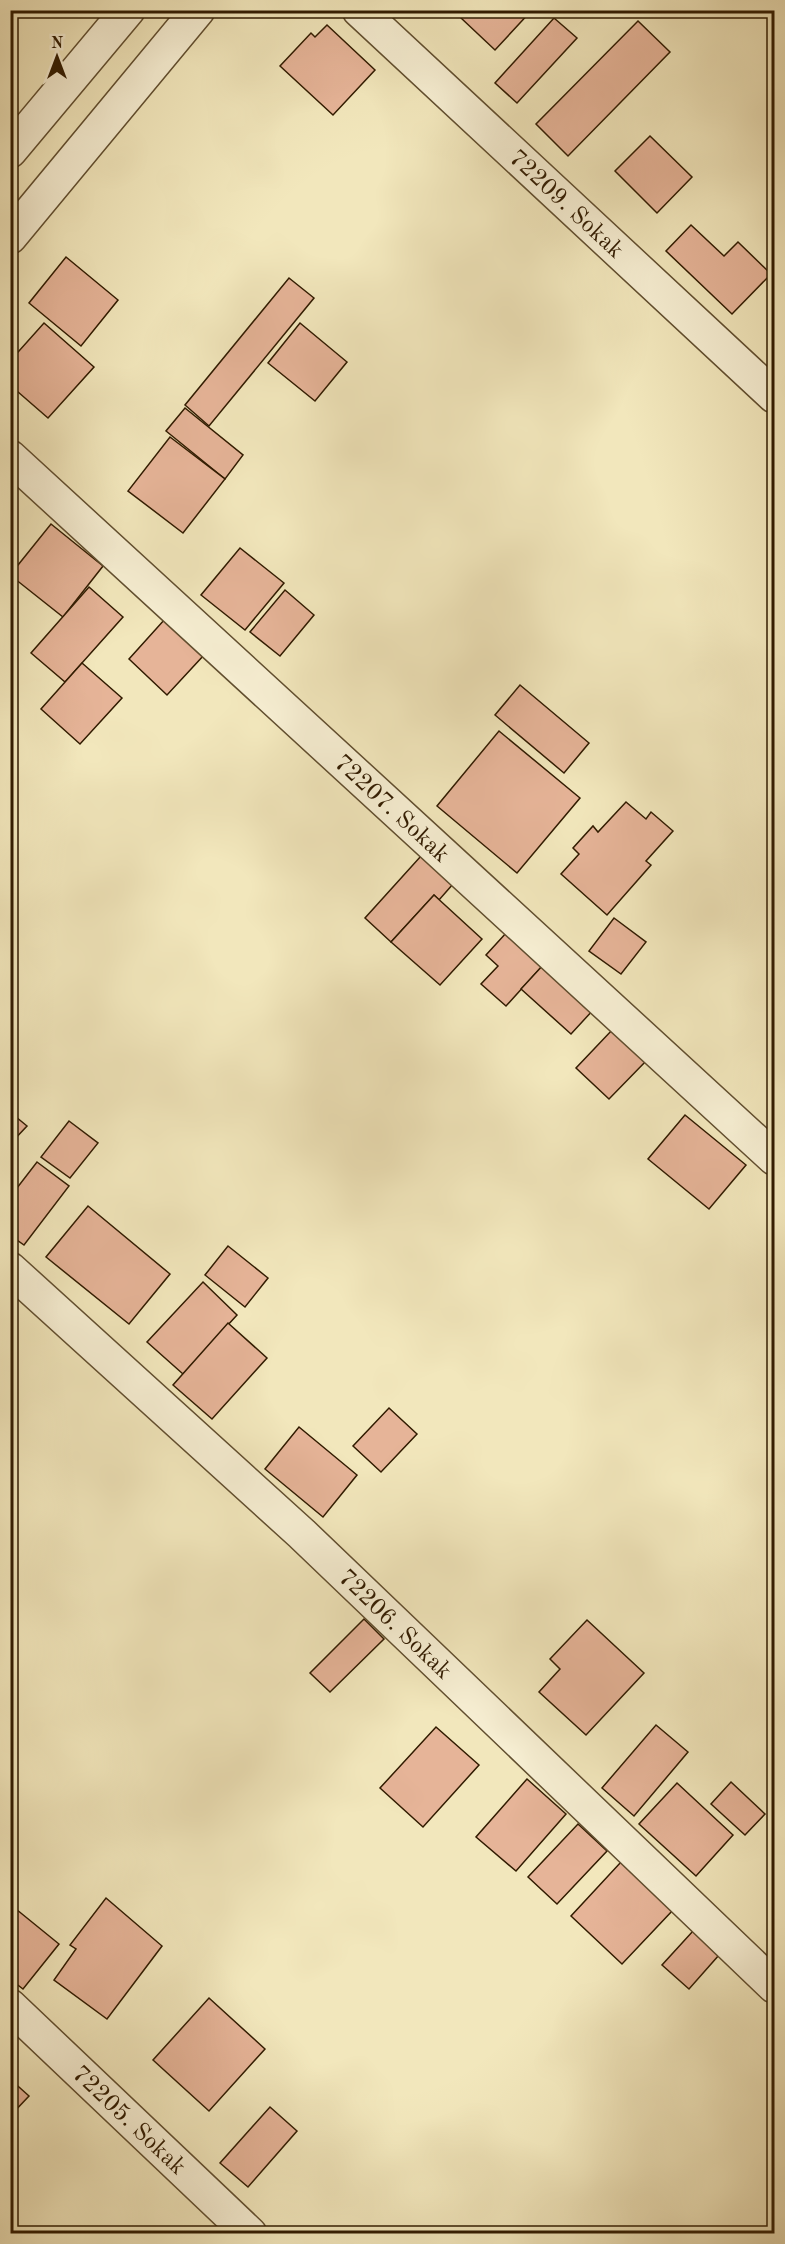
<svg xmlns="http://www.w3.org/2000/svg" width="785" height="2244" font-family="'Old Standard TT',serif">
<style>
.building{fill:#e6b498;stroke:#311b00;stroke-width:1.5}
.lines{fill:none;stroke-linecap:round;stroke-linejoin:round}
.minor-casing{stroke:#614e2f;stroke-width:36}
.minor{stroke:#f7efd3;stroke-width:33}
.labels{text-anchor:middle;stroke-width:6;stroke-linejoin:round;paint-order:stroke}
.street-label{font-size:24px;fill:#311b00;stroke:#f7efd3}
</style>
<rect width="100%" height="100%" fill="#f2e7bc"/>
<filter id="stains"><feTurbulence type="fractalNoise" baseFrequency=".00333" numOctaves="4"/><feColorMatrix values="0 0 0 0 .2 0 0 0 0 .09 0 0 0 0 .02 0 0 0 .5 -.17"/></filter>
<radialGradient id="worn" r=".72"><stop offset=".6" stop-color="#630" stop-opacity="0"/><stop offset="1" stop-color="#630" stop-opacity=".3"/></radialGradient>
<!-- building -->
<g class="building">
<polygon points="468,10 532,10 495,50 461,18"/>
<polygon points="554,18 577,38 517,103 495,83"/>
<polygon points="638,21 670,52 568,156 536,124"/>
<polygon points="327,25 375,70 333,115 280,66 311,33 315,37"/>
<polygon points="650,136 692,177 657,213 615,171"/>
<polygon points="691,225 724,256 738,242 771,274 732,314 666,251"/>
<polygon points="66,257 118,300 81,346 29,303"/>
<polygon points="289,278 314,298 209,426 185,405"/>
<polygon points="44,323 94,367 48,418 10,385 10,361"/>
<polygon points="300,323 347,362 315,401 268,363"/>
<polygon points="185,408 243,455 225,479 166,431"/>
<polygon points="170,437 225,479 183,533 128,491"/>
<polygon points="51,524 103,566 63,617 10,575"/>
<polygon points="240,548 284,583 245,630 201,595"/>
<polygon points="89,587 123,617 65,682 31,653"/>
<polygon points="285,590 314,615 280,656 250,632"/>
<polygon points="165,619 204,655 167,695 129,659"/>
<polygon points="82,663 122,698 80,744 41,709"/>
<polygon points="520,685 589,743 564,773 495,715"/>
<polygon points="499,731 580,798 517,873 437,806"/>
<polygon points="626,802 646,819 651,812 673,831 646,861 651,865 607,915 561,874 579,854 573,848 593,826 598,832"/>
<polygon points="421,856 453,884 439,900 434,895 391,942 365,918"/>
<polygon points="434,895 482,939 440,985 391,942"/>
<polygon points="614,918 646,942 621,974 589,951"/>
<polygon points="507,932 544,964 506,1006 481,984 498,966 486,955"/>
<polygon points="544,964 594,1009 571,1034 521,989"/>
<polygon points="613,1029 646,1061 609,1099 576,1068"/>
<polygon points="10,1112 27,1126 10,1144"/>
<polygon points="685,1115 746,1165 709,1209 648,1159"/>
<polygon points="69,1121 98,1143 70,1178 41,1157"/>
<polygon points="37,1162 69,1186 24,1245 10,1235 10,1197"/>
<polygon points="88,1206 170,1274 129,1324 46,1257"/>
<polygon points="228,1246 268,1278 245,1307 205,1275"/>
<polygon points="203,1282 237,1315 183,1374 147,1342"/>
<polygon points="228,1323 267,1358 212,1419 173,1385"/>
<polygon points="389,1408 417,1434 381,1472 353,1446"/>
<polygon points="299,1427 357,1475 323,1517 265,1469"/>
<polygon points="364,1619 384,1639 330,1692 310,1673"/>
<polygon points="587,1620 644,1673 586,1735 539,1692 560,1669 550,1659"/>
<polygon points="656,1725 688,1752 634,1816 602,1788"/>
<polygon points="436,1727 479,1765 423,1827 380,1788"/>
<polygon points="527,1779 566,1814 516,1871 476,1837"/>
<polygon points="731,1782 765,1814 745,1835 711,1804"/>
<polygon points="677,1783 733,1835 696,1876 639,1824"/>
<polygon points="578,1824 607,1851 557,1904 528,1877"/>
<polygon points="621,1862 673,1910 622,1964 571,1916"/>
<polygon points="106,1898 162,1946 107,2019 54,1980 76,1949 70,1945"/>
<polygon points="11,1905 59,1944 23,1989 10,1979"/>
<polygon points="693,1931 719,1955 689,1989 662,1965"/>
<polygon points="209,1998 265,2049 209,2111 153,2060"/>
<polygon points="10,2079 29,2096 10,2116"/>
<polygon points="270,2107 297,2131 248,2187 220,2163"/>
</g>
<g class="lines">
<!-- minor casing -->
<g class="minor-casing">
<g id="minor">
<path id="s1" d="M359,10L774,396"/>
<polyline points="10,151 128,10"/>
<polyline points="10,237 198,10"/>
<path id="s2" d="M10,457L774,1158"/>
<path id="s3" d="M10,1269L302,1534L774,1986"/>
<path id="s4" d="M10,2006L250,2234"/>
</g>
</g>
<!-- minor -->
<use href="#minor" class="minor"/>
</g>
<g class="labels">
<!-- street labels -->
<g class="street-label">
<text dy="8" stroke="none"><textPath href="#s1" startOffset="284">72209. Sokak</textPath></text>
<text dy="8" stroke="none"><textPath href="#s2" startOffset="519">72207. Sokak</textPath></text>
<text dy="8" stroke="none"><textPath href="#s3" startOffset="524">72206. Sokak</textPath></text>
<text dy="8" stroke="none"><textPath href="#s4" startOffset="165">72205. Sokak</textPath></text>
</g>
</g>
<!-- margin -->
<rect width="785" height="2244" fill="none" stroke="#f2e7bc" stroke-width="36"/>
<rect x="12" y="12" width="761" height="2220" fill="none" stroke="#311b00" stroke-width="3"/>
<rect x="18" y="18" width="749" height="2208" fill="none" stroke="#311b00" stroke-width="1.5"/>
<!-- north arrow -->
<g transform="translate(57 57)" stroke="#f7efd3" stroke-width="4.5" paint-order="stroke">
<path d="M0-4.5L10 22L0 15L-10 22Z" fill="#311b00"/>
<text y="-9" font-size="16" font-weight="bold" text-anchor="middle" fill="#311b00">N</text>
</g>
<rect width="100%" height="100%" filter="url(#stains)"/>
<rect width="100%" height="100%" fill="url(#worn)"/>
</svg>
